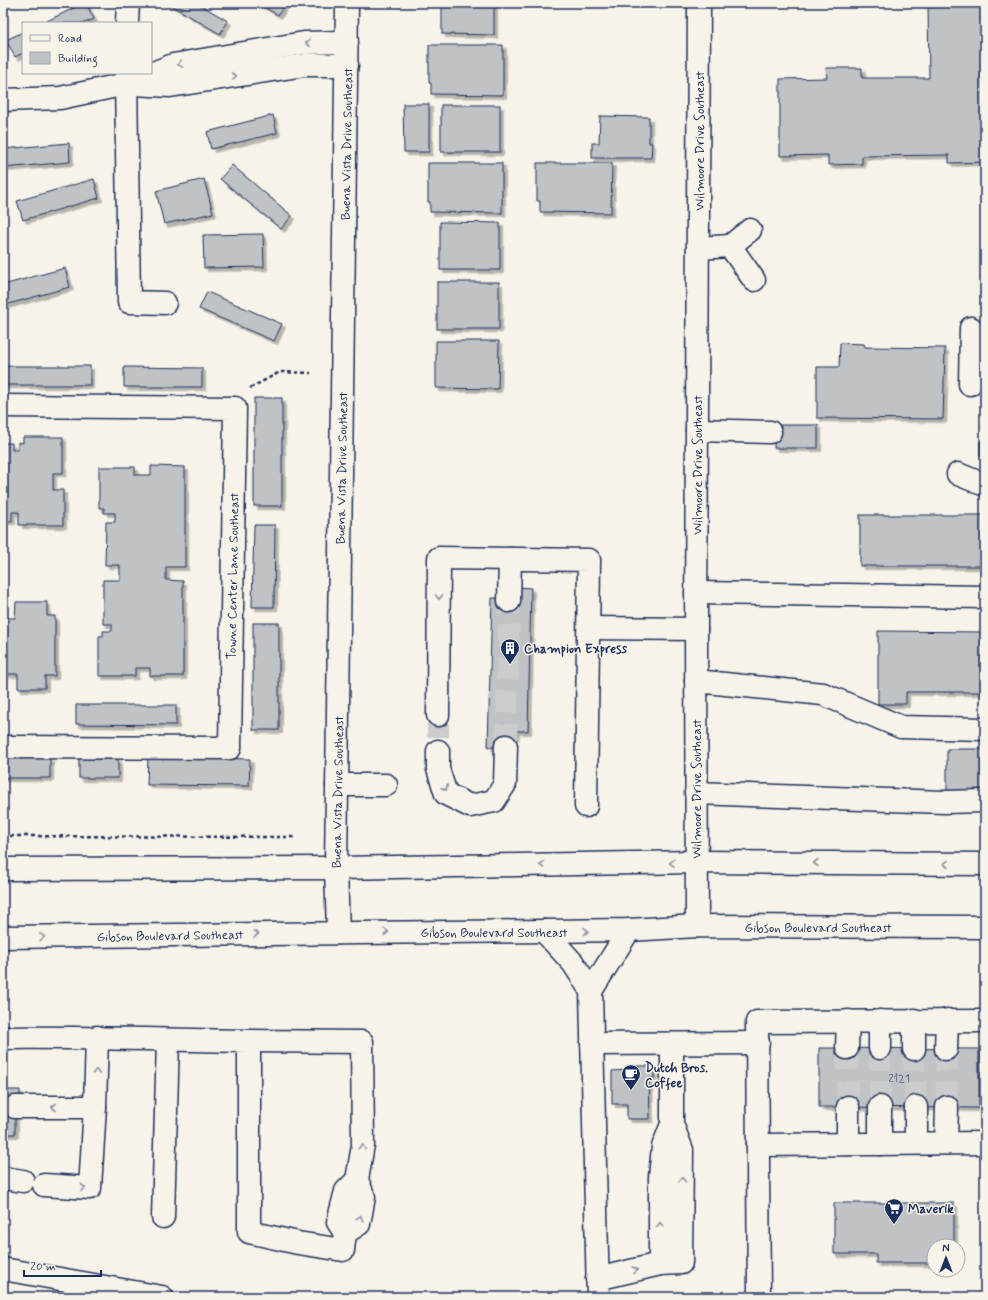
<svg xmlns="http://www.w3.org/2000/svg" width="988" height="1300" font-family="Mynerve,sans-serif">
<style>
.building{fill:#c0c3c5;stroke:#1b2f5e;filter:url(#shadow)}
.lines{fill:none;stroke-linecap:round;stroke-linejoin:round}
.minor-tunnel{stroke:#cbcccc;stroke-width:22;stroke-dasharray:22 11;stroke-linecap:butt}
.minor-casing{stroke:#1b2f5e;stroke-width:25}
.major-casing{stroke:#1b2f5e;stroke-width:25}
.path{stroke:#1b2f5e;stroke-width:2.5;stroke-dasharray:4 3;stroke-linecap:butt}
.minor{stroke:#f7f3e8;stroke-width:22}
.major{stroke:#f7f3e8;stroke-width:22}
.oneway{stroke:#8991a3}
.labels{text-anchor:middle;stroke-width:3;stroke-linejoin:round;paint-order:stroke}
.number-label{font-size:11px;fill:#445478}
.street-label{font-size:13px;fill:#1b2f5e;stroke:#f7f3e8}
.poi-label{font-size:13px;font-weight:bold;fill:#1b2f5e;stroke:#f7f3e8;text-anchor:start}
</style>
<defs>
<filter id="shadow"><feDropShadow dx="3.5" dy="3.5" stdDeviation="0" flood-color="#0004"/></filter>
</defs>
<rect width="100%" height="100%" fill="#f7f3e8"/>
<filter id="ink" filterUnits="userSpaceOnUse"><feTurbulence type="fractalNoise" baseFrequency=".025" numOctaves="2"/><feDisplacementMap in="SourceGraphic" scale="8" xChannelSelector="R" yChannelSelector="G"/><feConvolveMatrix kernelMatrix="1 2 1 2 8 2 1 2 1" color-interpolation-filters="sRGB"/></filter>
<g filter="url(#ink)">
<!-- building -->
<g class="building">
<polygon points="84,3 86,3 94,19 85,23 43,23"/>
<polygon points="167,3 197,3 228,21 220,34"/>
<polygon points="257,3 286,3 278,15"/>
<polygon points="442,3 494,3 494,35 442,34"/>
<polygon points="928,3 985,3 985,162 949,163 949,155 862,156 862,164 828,165 828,155 780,156 780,79 827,78 826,68 862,68 862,78 929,78"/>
<polygon points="23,32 23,53 15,57 6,40"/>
<polygon points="429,45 503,45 503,95 431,94 431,83 429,83"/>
<polygon points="403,104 429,104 429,152 404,152"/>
<rect x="441" y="105" width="59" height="47"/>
<polygon points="273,115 277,133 211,149 207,132"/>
<polygon points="600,116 649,117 649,143 652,143 651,158 592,158 592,143 599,143"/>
<polygon points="69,143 70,162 3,168 3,149"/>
<polygon points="428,163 502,163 502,213 430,212 430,202 428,202"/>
<polygon points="537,163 612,163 611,213 540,212 540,201 537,201"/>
<polygon points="232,165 292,216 281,229 220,179"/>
<polygon points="94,179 99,198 23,220 17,201"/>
<polygon points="204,179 213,213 164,224 156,191"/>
<polygon points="440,222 500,223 500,270 440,270"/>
<polygon points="263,234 264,267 204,268 203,235"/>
<polygon points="65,268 70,287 5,305 3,285"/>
<rect x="437" y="282" width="62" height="47"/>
<polygon points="207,292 282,324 274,341 199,309"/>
<polygon points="436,341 499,341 498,389 436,388"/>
<polygon points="840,343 864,344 865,347 945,348 943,419 817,418 817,367 839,367"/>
<rect x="3" y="366" width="87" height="19"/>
<polygon points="124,367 202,368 202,387 124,387"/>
<rect x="254" y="398" width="28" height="108"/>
<polygon points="775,425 818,425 818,448 774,448"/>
<polygon points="23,437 63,437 63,473 53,473 53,490 63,490 63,525 19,525 19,512 12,512 12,521 3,521 3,443 12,443 12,450 18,450 18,442 23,443"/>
<rect x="980" y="442" width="5" height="14"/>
<polygon points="151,466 185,467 185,567 166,567 166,580 183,581 183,676 150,676 150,668 135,668 135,676 99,676 99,636 103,636 103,631 112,631 112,624 103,624 103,580 120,580 120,565 105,565 106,522 115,522 115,513 104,513 104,508 99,508 99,467 135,467 135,475 151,475"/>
<rect x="860" y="515" width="125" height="51"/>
<polygon points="254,525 275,525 274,607 252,607"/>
<polygon points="516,587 531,588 528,731 516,731 515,737 511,737 511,747 488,747 492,598 516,599"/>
<polygon points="16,602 47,602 47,616 55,616 55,676 45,676 45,688 18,688 18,674 3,674 3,618 15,618"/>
<rect x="253" y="623" width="26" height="107"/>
<polygon points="878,631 985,632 985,692 906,692 906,704 878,704"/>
<polygon points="76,705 176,705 176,725 76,724"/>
<polygon points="947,749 985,749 985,790 947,791"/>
<polygon points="148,757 250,759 249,786 147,785"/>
<rect x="3" y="758" width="47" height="20"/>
<rect x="79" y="758" width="39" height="20"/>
<polygon points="819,1048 979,1049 979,1108 819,1107"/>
<polygon points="626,1066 654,1066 654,1078 649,1078 650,1119 627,1119 627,1104 612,1104 612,1071 626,1070"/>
<polygon points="3,1090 20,1090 20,1097 15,1097 15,1134 3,1134"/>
<polygon points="834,1203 954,1203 954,1246 934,1246 934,1263 876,1263 876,1254 834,1254"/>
</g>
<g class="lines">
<!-- minor-tunnel -->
<g class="minor-tunnel">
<polyline points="438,715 438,751"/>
<polyline points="506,746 509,601"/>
<polyline points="847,1048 848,1107"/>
<polyline points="880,1048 880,1107"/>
<polyline points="914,1049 916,1107"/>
<polyline points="946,1049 947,1107"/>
</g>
<!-- minor casing -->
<g class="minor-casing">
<g id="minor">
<polyline points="127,23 128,3"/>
<polyline points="126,73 129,302 165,303"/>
<polyline points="133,84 170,86 305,65 347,65"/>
<polyline points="3,100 60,98 126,84 173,65 304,43 347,42"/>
<polyline points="730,246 750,230"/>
<polyline points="698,248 730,246 754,280"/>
<polyline points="970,384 971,328"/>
<polyline points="3,406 235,408 230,748 3,747"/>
<polyline points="697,430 770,432"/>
<polyline points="958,474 985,485"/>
<polyline points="696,593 985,597"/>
<polyline points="509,601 510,559"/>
<polyline points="589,628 696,629"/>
<polyline points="696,681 823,694 901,727 985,729"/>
<polyline points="438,715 439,558 589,560 586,806"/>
<polyline points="438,751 438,769 446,794 470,806 494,801 505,784 506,746"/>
<polyline points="337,785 386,785"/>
<polyline points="696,793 944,802 985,801"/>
<polyline points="697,926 696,629 699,3"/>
<polyline points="544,931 573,963 591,991 598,1297"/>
<polyline points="338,933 336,868 347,3"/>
<polyline points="591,991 629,930"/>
<polyline points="914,1020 914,1049"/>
<polyline points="880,1021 880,1048"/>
<path d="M3,1038C85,1037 167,1040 249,1041V1232L298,1243L343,1250L345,1233L359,1224L364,1197L357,1180"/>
<polyline points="249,1041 362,1042 363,1145 357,1180 346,1191 338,1222 345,1233"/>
<polyline points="592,1044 758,1043"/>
<polyline points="847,1048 848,1021"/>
<polyline points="946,1049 947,1020"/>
<polyline points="15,1107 95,1107 90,1188 44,1185"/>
<polyline points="95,1107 97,1037"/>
<polyline points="848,1107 848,1144"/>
<polyline points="880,1107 880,1144"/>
<polyline points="916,1107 916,1143"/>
<polyline points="946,1143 947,1107"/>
<polyline points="758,1145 985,1143"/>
<polyline points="3,1178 23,1181"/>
<polyline points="163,1217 168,1040"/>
<polyline points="660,1264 660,1177 663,1147 672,1124"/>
<polyline points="3,1269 162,1297"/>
<polyline points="597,1279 660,1264 681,1263 682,1150 672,1124 672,1044"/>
<polyline points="759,1297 757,1022 985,1021"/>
</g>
</g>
<!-- major casing -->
<g class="major-casing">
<g id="major">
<polyline points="3,869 336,868 696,862 985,864"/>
<polyline points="3,937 629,930 697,926 985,927"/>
</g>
</g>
<!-- path -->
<g class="path">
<polyline points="250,388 280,372 311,373"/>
<polyline points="3,836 295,837"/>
</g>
<!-- minor -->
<use href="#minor" class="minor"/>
<!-- major -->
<use href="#major" class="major"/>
</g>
<!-- one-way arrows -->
<defs><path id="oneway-chevron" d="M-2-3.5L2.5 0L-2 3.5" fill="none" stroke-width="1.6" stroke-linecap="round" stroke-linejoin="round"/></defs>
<g class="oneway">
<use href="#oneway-chevron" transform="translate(308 43) rotate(177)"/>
<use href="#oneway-chevron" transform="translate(180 64) rotate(170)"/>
<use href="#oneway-chevron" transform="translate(234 76) rotate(-9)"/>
<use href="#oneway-chevron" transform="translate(439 597) rotate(90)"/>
<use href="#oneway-chevron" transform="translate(445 788) rotate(66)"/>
<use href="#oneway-chevron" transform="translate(672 863) rotate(179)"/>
<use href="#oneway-chevron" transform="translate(816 863) rotate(-180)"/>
<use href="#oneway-chevron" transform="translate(946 864) rotate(-180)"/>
<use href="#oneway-chevron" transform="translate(542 865) rotate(179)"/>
<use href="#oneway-chevron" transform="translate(586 931) rotate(-1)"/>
<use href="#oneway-chevron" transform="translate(386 932)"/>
<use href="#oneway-chevron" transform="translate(256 934) rotate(-1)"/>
<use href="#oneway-chevron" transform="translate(42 937) rotate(-1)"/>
<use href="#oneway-chevron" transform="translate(96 1072) rotate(-89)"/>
<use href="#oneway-chevron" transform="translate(54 1107) rotate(-180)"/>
<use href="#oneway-chevron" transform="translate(362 1147) rotate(-84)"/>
<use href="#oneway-chevron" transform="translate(682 1180) rotate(-90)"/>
<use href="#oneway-chevron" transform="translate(83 1188) rotate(4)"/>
<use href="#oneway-chevron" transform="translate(360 1218) rotate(-74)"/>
<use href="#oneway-chevron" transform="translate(660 1225) rotate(-90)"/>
<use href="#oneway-chevron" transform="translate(635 1270) rotate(-14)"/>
</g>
</g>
<!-- icons -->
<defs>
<g id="building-pin" transform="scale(1)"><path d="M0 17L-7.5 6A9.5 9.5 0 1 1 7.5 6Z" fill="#1b2f5e" stroke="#f7f3e8"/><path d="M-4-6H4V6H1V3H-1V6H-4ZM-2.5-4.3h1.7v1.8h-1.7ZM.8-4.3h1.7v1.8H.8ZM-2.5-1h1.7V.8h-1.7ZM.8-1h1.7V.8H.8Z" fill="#fff"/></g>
<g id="cafe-pin" transform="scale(1)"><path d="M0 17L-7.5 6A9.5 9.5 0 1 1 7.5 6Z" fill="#1b2f5e" stroke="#f7f3e8"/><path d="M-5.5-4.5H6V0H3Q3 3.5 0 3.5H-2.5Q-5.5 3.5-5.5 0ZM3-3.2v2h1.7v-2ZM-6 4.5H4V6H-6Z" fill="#fff"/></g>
<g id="supermarket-pin" transform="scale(1)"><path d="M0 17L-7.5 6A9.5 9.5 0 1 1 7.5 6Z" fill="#1b2f5e" stroke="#f7f3e8"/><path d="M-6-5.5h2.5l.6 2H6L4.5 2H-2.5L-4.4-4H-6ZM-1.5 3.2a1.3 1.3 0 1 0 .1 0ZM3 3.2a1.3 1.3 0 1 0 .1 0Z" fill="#fff"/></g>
</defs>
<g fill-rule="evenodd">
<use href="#building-pin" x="510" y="648"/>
<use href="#cafe-pin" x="631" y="1074"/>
<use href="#supermarket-pin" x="894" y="1208"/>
</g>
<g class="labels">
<!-- number labels -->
<g class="number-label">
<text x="899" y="1082">2121</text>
</g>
<!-- street labels -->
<g class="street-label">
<text transform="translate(699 141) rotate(-90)" y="5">Wilmoore Drive Southeast</text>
<text transform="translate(346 144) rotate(-89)" y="5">Buena Vista Drive Southeast</text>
<text transform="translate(697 465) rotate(-90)" y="5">Wilmoore Drive Southeast</text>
<text transform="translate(341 468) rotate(-89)" y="5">Buena Vista Drive Southeast</text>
<text transform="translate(232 576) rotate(-89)" y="5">Towne Center Lane Southeast</text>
<text transform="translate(696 789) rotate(-90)" y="5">Wilmoore Drive Southeast</text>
<text transform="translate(337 792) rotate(-89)" y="5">Buena Vista Drive Southeast</text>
<text x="818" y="932">Gibson Boulevard Southeast</text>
<text x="494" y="937">Gibson Boulevard Southeast</text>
<text transform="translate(170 935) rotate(-1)" y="5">Gibson Boulevard Southeast</text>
</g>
<!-- poi labels -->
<g class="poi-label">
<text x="524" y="653">Champion Express</text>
<text x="645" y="1072">Dutch Bros.<tspan x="645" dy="15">Coffee</tspan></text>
<text x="908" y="1213">Maverik</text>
</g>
</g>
<!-- margin -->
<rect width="988" height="1300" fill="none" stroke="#f7f3e8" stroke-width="16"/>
<rect x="8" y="8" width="972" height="1284" fill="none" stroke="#1b2f5e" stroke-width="1.5" filter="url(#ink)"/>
<!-- legend -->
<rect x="22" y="22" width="130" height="52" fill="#f7f3e8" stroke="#9fa5b1"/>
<rect x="30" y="35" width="20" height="6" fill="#f7f3e8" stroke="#9fa5b1"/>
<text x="58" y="42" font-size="12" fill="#1b2f5e">Road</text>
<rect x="30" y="52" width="20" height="12" fill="#c0c3c5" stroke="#9fa5b1"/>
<text x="58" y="62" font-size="12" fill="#1b2f5e">Building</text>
<!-- north arrow -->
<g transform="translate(946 1258)"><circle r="19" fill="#f7f3e8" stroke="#9fa5b1"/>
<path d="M0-3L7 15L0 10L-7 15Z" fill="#1b2f5e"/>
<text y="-6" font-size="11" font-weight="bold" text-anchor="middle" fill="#1b2f5e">N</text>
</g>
<!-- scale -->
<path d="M24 1270v6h77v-6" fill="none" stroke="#1b2f5e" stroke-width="2"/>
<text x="30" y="1270" font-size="12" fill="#1b2f5e" stroke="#f7f3e8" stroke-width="3" paint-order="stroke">20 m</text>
</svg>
